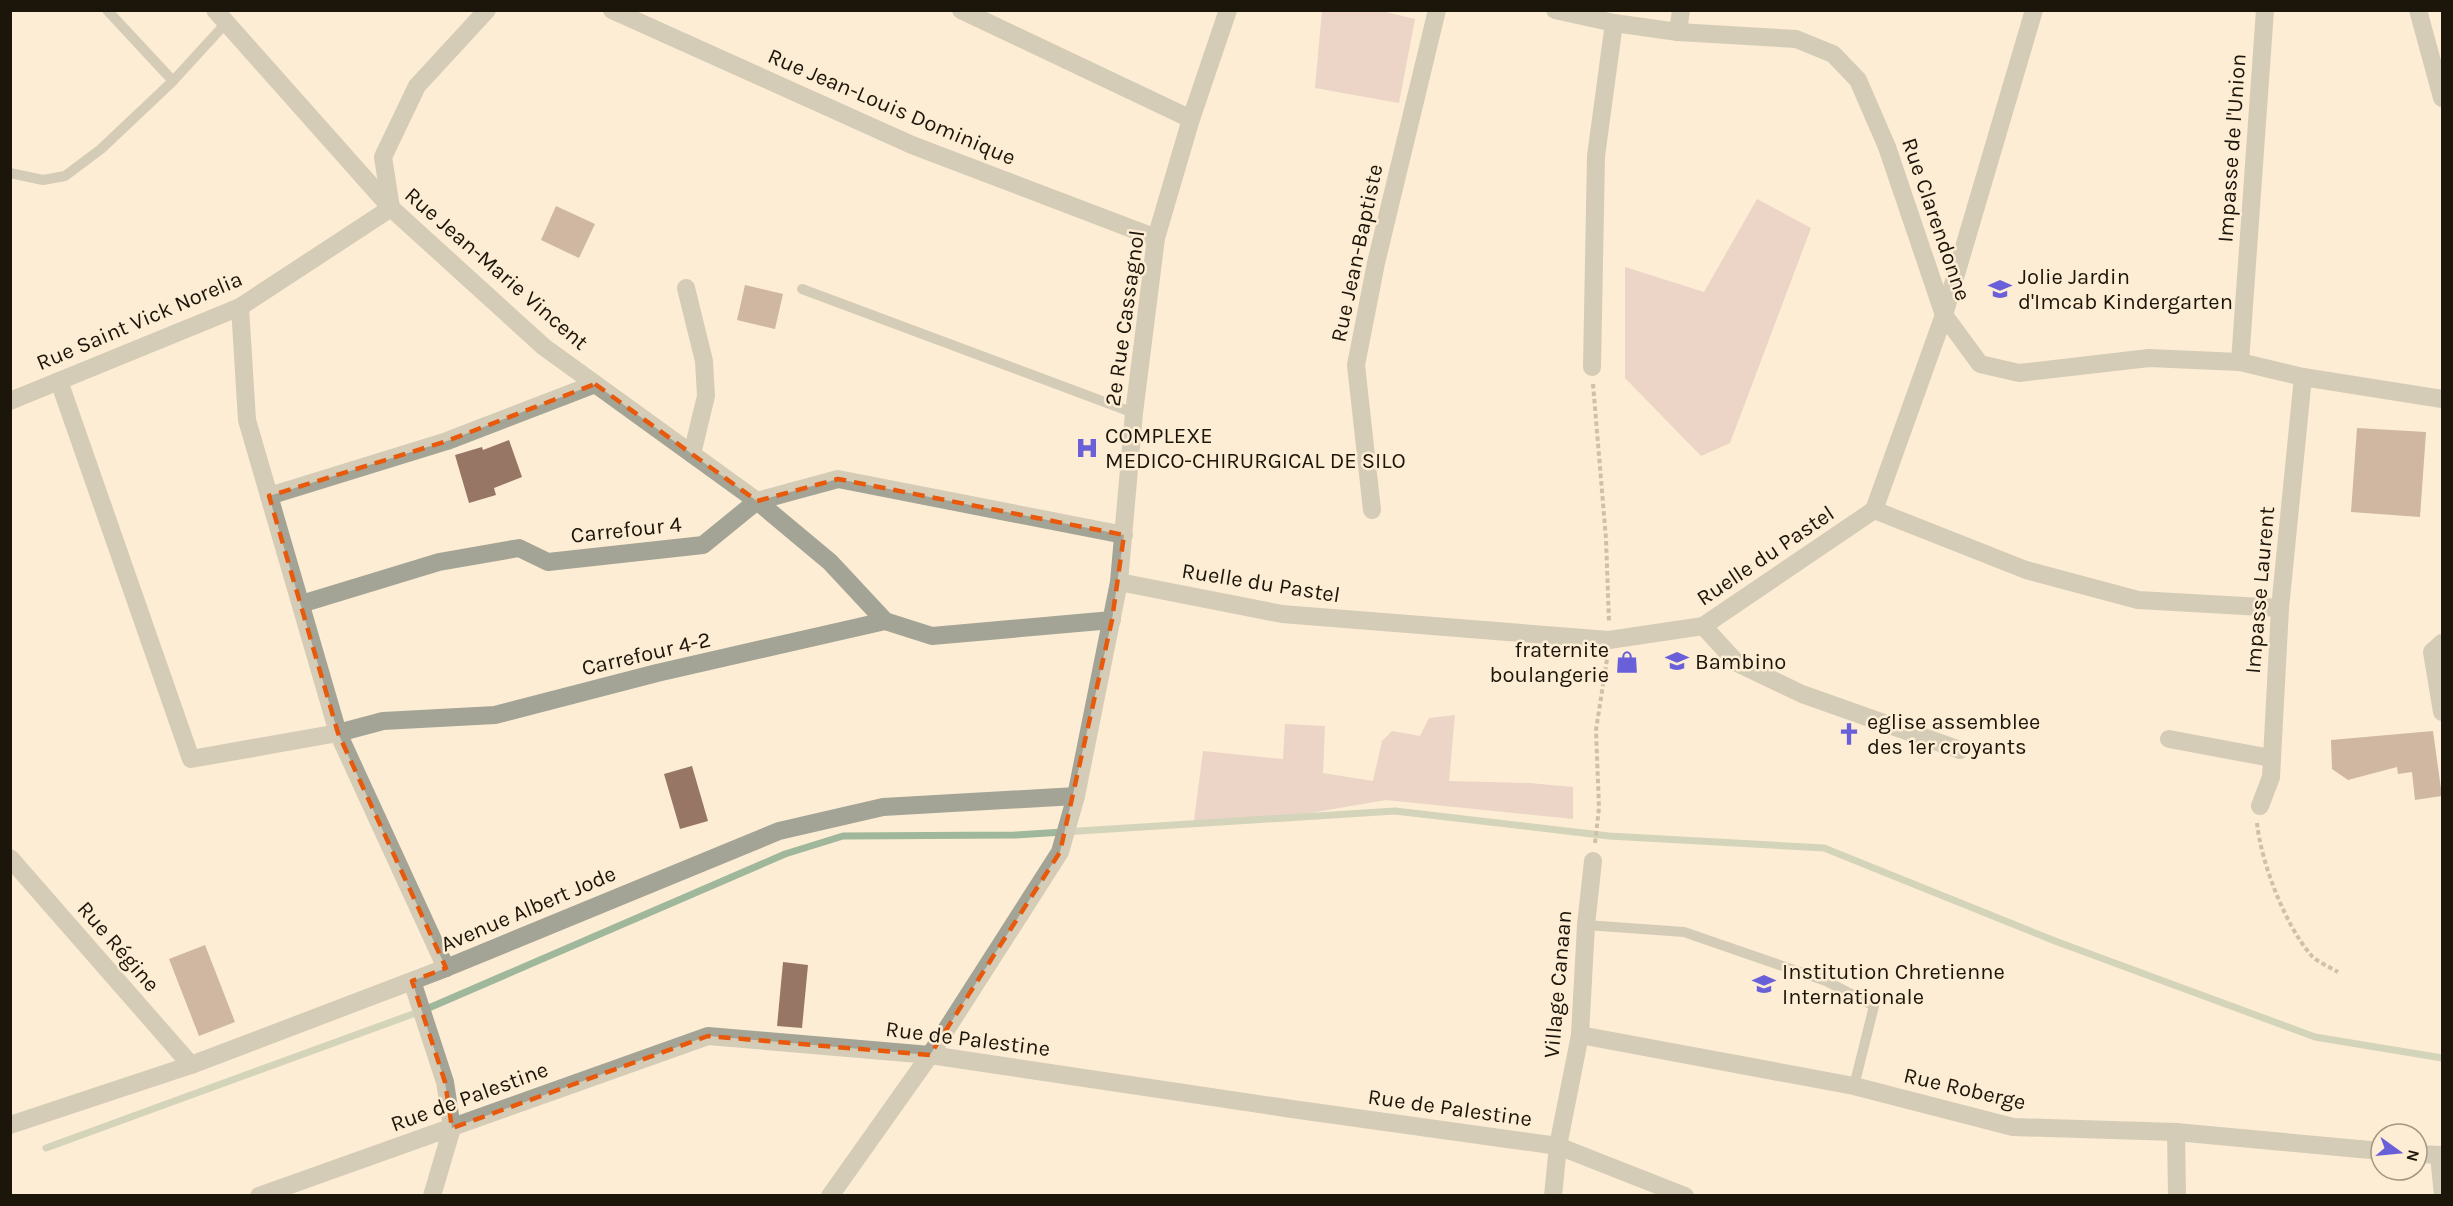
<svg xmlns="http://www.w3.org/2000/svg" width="2453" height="1206" font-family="Karla,sans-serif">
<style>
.green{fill:#d7b6b7}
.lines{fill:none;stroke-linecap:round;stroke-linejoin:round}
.stream{stroke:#9fb79b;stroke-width:7}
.building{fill:#977666}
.path{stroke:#978b78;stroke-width:4;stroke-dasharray:4.5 3;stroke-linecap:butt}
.service{stroke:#a3a495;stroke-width:10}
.minor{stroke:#a3a495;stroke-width:18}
.marked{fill:none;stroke:#e8590c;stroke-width:4.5;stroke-dasharray:12 8;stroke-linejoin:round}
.labels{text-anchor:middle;stroke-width:5;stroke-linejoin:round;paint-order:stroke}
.street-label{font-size:22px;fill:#1c1509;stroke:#fdedd4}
.poi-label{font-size:22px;fill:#1c1509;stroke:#fdedd4;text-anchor:start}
</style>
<rect width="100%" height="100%" fill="#fdedd4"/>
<!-- green -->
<g class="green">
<polygon points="1322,11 1382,11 1415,19 1399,103 1315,88"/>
<polygon points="1757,199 1811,228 1730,443 1701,456 1625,378 1625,267 1704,292"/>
<polygon points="1455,715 1449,781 1529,783 1573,787 1573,819 1386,800 1281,818 1194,821 1203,751 1283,759 1285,724 1325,726 1323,773 1373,781 1382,741 1392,731 1420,736 1429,718"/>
</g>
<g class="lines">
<!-- stream -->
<g class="stream">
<polyline points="431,1007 785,854 843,836 1015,835 1395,811 1609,836 1824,848 2055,941 2315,1037 2442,1058"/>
<polyline points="46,1148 413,1014"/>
</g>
</g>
<!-- building -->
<g class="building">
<polygon points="556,206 595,224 579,258 541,240"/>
<polygon points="745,285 783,294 775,329 737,320"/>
<polygon points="2357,428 2426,432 2420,517 2351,512"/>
<polygon points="509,440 522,477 494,488 496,495 469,503 455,455 482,447 483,450"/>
<polygon points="2433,731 2442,796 2415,800 2412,772 2398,774 2397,767 2348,780 2332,769 2331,740"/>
<polygon points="692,766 708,821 680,829 664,774"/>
<polygon points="205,945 235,1022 199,1036 169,959"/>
<polygon points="783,962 808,965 802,1028 777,1026"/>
</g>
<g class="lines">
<!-- path -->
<g class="path">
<polyline points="1593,384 1606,539 1609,622"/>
<path d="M2257,823C2261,862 2285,925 2311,955C2317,962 2330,967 2338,972"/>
<polyline points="1595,843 1599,808 1596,730 1607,659"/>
</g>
<!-- service -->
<g class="service">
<polyline points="107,10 173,81"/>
<polyline points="10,173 43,180 65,176 101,149 173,81 226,23"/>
<polyline points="802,289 1134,413"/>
<polyline points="1586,925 1684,932 1826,981 1874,1006 1854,1086"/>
<polyline points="2435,1156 2439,1196"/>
</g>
<!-- minor -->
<g class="minor">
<polyline points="215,10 391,208 544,347 757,501 830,562 885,621"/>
<polyline points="612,10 912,145 1156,238"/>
<polyline points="961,10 1191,119"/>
<polyline points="1555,10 1614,23 1678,32 1796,39 1833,54 1858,80 1887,147 1944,315 1980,364 2019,373 2149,358 2240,362 2303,377 2442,399"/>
<polyline points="2418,10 2442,98"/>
<polyline points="1678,32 1681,10"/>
<polyline points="686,288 704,361 706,396 692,454"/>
<polyline points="240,307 247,420 338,733 446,968"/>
<polyline points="2240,362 2265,10"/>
<polyline points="1592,367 1596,156 1614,23"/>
<polyline points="59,381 191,759 338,733 383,721 495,715 657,673 885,621 932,636 1112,620"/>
<polyline points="10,401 240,307 391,208 383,157 417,86 487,10"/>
<polyline points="269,496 447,441 595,384"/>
<polyline points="1372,510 1356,365 1376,263 1437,10"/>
<polyline points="1874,510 1944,315 2034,10"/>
<polyline points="1119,582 1282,614 1609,640 1703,626 1874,510 2026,570 2138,600 2280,608"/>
<polyline points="301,604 439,562 519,548 548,562 703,545 757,501 838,479 1124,535"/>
<polyline points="1703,626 1737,663 1802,694 1960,750"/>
<polyline points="2442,643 2432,652 2442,712"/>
<polyline points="2169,739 2271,758"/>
<polyline points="2260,806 2271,777 2280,608 2303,377"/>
<polyline points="10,858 191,1065"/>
<polyline points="412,981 445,1082 452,1128 432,1196"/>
<polyline points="1580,1035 1854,1086 2013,1127 2176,1132 2381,1151"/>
<polyline points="10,1125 191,1065 446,968 779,831 883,807 1076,796"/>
<polyline points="2176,1132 2177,1196"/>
<polyline points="2417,1154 2442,1155"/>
<polyline points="259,1196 708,1036 930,1055 1292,1109 1558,1146 1685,1196"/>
<polyline points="830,1196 930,1055 1060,852 1076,796 1119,582 1134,413 1156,238 1191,119 1228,10"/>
<polyline points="1553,1196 1558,1146 1580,1035 1586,925 1593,861"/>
</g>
</g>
<!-- marked area -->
<path d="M0 0H2453V1206H0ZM595,384L757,501L838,479L1124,535L1112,620L1060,852L930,1055L708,1036L452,1128L445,1082L412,981L446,968L338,733L269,496L447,441Z" fill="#fdedd4" fill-opacity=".55" fill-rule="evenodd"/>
<path class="marked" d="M595,384L757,501L838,479L1124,535L1112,620L1060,852L930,1055L708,1036L452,1128L445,1082L412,981L446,968L338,733L269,496L447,441Z"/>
<!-- icons -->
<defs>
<g id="school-bare" transform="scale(1.8)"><path d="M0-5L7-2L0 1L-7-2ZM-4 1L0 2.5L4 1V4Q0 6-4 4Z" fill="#695fd8" stroke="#fdedd4" stroke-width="2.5" paint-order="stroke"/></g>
<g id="hospital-bare" transform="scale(1.8)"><path d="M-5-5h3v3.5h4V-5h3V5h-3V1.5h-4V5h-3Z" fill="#695fd8" stroke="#fdedd4" stroke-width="2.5" paint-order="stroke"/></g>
<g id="shop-bare" transform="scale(1.8)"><path d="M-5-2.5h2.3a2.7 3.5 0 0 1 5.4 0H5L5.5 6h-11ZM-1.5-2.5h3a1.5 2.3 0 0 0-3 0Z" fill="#695fd8" stroke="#fdedd4" stroke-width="2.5" paint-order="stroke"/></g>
<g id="church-bare" transform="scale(1.8)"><path d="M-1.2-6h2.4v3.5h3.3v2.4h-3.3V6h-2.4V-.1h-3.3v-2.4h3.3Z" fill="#695fd8" stroke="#fdedd4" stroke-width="2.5" paint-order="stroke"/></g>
</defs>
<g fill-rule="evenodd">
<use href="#school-bare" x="2000" y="289"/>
<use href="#hospital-bare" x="1087" y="448"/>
<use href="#school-bare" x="1677" y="661"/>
<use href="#shop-bare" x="1627" y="662"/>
<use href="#church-bare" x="1849" y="734"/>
<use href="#school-bare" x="1764" y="984"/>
</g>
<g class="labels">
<!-- street labels -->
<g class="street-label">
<text transform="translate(892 106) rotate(23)" y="8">Rue Jean-Louis Dominique</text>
<text transform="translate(2231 148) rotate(-86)" y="8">Impasse de l'Union</text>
<text transform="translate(1937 219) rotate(71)" y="8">Rue Clarendonne</text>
<text transform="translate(1356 253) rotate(-78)" y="8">Rue Jean-Baptiste</text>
<text transform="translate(497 268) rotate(41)" y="8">Rue Jean-Marie Vincent</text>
<text transform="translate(1124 318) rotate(-82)" y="8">2e Rue Cassagnol</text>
<text transform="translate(139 320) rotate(-23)" y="8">Rue Saint Vick Norelia</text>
<text transform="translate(626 529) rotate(-6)" y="8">Carrefour 4</text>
<text transform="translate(1765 555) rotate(-34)" y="8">Ruelle du Pastel</text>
<text transform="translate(1261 582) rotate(9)" y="8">Ruelle du Pastel</text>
<text transform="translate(2259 590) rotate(-85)" y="8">Impasse Laurent</text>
<text transform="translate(646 653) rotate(-13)" y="8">Carrefour 4-2</text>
<text transform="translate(528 908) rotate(-23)" y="8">Avenue Albert Jode</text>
<text transform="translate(119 946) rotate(49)" y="8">Rue Régine</text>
<text transform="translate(1557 984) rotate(-85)" y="8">Village Canaan</text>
<text transform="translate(968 1038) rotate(7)" y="8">Rue de Palestine</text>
<text transform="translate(1965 1088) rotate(13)" y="8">Rue Roberge</text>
<text transform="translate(469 1096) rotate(-20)" y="8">Rue de Palestine</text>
<text transform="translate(1450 1107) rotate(8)" y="8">Rue de Palestine</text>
</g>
<!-- poi labels -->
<g class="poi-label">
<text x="2018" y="284">Jolie Jardin<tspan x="2018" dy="25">d'Imcab Kindergarten</tspan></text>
<text x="1105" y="443">COMPLEXE<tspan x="1105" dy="25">MEDICO-CHIRURGICAL DE SILO</tspan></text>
<text x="1609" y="657" text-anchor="end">fraternite<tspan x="1609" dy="25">boulangerie</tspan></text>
<text x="1695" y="669">Bambino</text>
<text x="1867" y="729">eglise assemblee<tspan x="1867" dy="25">des 1er croyants</tspan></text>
<text x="1782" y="979">Institution Chretienne<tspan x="1782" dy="25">Internationale</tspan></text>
</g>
</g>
<!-- border -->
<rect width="2453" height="1206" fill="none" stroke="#1c1509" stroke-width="24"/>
<!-- north arrow -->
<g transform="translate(2399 1152) rotate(105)"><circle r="28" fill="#fdedd4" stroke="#a39783" stroke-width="1.5"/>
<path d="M0-4.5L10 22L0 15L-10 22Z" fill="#695fd8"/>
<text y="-9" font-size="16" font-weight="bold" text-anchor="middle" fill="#1c1509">N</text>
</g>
</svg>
